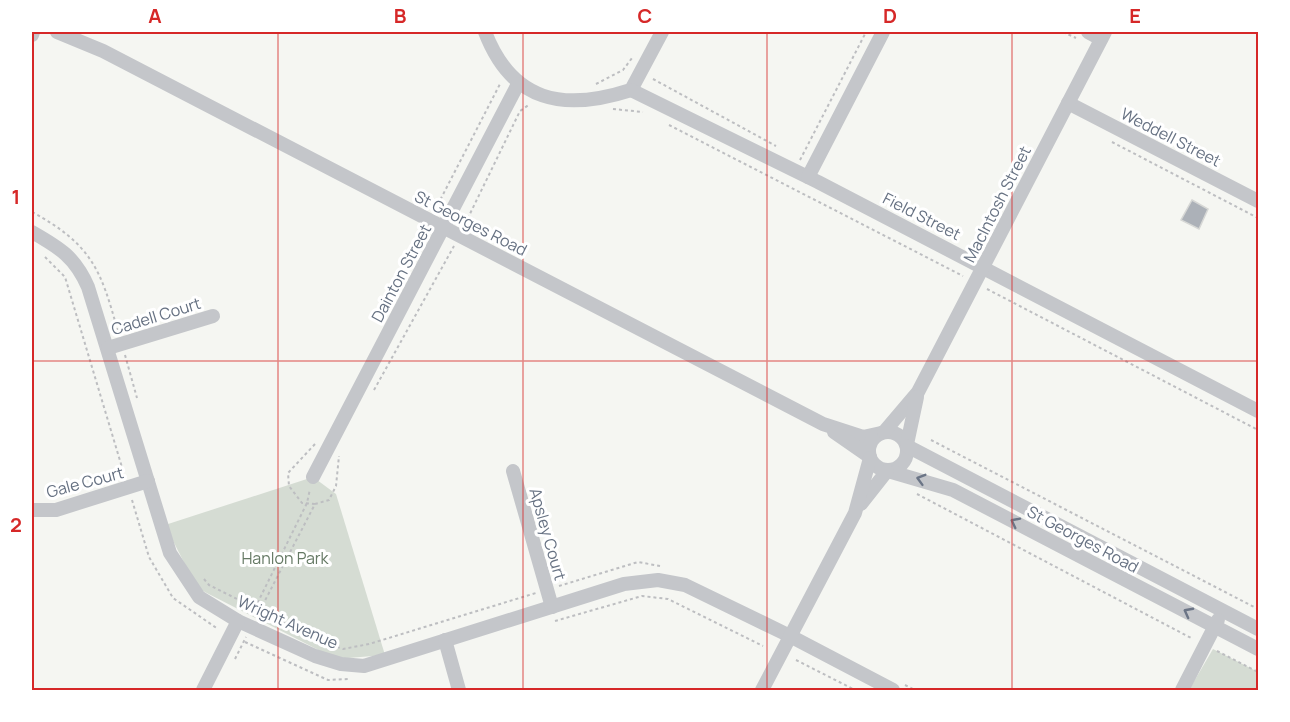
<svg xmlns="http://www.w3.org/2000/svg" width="1290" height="722" font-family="Manrope,sans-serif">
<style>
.green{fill:#d5dcd3}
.building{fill:#acb1b8;stroke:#d6d7d5;stroke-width:1.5}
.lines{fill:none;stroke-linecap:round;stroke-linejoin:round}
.path{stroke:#bdbec1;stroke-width:2;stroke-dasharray:3 3;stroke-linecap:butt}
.minor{stroke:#c4c6ca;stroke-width:14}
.oneway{stroke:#6b7586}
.grid{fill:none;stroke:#d62828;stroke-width:1.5;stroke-opacity:0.55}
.labels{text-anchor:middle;stroke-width:6;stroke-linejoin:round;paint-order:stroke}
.street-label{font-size:16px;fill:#667182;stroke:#fff}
.park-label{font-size:16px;fill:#657964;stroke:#fff}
.neatline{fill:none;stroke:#d62828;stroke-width:2}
.grid-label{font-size:20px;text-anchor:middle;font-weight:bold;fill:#d62828}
</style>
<rect width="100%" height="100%" fill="#f5f6f2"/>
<!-- green -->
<g class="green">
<polygon points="313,477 336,494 385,655 336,659 197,588 165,525"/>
<polygon points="1213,649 1258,672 1258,690 1189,690"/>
</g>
<!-- building -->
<polygon class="building" points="1192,200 1208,209 1199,229 1181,220"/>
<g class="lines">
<!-- path -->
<g class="path">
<polyline points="1063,32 1076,38"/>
<polyline points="653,79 776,146"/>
<polyline points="596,84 623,70 632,58"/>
<polyline points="613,109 643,112"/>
<polyline points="669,125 963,276"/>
<polyline points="1112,142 1258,218"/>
<polyline points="800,160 866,32"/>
<polyline points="435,210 501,82"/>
<path d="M32,212C91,244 101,269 118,332"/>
<polyline points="465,224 520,111 530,104"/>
<polyline points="412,256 424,231"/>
<polyline points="45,257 65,277 124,474"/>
<polyline points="987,289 1258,430"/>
<polyline points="125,355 137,398"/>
<polyline points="374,390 454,246"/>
<polyline points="931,440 1258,609"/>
<polyline points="315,444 288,473 289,486 302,503 315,504"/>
<polyline points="917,494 1193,639"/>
<polyline points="132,500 149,557 173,598 218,629"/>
<polyline points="204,579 209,585 321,641 343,649 369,644 536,593"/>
<polyline points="559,586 638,562 660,566"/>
<polyline points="250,612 255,608 307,503 310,489"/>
<polyline points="257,616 315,504 329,500 336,486 339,456"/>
<polyline points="555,621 642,596 668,599 763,646"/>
<polyline points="245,642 328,680 348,679"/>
<polyline points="1217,651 1258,672"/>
<polyline points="235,659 246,637"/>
<polyline points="796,660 855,690"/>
<polyline points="905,685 915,690"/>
</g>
<!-- minor -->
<g class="minor">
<polyline points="57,32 103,51 823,424 863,437 881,433"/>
<path d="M485,32C512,102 563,112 631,90L662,32"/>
<polyline points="1088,32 1101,39"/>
<polyline points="32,35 33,32"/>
<polyline points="631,90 818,182 1258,411"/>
<polyline points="1068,103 1258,201"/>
<polyline points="808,177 883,32"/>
<path d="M32,232C60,248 75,257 88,287L170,553L199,597L238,621L315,656L341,664L364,666L624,584L658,580L685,585L790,636L893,690"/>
<polyline points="108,348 213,316"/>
<circle cx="888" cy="451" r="19"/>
<polyline points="834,432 870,457"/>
<polyline points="884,432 918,392 1105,32"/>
<polyline points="907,444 917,397"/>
<polyline points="907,446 1258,629"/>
<polyline points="513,471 552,607"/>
<polyline points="888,471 953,490 1258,649"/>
<polyline points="313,477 518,84"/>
<polyline points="861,504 887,471"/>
<polyline points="32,510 56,510 148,481"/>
<polyline points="445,640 459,690"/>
<polyline points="203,690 238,621"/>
<polyline points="762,690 855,513 870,458"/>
<polyline points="1182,690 1218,620"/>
</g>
</g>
<!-- one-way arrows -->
<defs><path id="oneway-chevron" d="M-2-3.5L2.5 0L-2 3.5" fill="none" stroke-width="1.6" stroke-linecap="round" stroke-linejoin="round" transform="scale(1.5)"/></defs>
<g class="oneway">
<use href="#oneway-chevron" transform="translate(921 479) rotate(-164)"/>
<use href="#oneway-chevron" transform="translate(1015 522) rotate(-153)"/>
<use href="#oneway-chevron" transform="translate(1188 612) rotate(-152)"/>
</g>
<!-- grid -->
<path class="grid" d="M278,32V690M523,32V690M767,32V690M1012,32V690M32,361H1258"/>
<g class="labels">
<!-- street labels -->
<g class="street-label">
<text transform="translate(1171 137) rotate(27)" y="6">Weddell Street</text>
<text transform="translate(997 204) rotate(-63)" y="6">MacIntosh Street</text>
<text transform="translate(922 216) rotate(27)" y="6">Field Street</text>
<text transform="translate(471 223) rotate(27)" y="6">St Georges Road</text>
<text transform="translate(401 273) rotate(-62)" y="6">Dainton Street</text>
<text transform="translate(156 316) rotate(-17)" y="6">Cadell Court</text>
<text transform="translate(85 482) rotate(-15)" y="6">Gale Court</text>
<text transform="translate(548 534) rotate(74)" y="6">Apsley Court</text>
<text transform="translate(1083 539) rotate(28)" y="6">St Georges Road</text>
<text transform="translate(288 622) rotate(24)" y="6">Wright Avenue</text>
</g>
<!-- park labels -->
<g class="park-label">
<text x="285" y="564">Hanlon Park</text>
</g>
</g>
<!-- border -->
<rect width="1290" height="722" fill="none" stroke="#ffffff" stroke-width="66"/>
<rect x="33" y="33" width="1224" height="656" class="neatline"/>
<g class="grid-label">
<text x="155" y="23">A</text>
<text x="400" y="23">B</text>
<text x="645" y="23">C</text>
<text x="890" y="23">D</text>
<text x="1135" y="23">E</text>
<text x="16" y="204">1</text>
<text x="16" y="532">2</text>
</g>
</svg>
